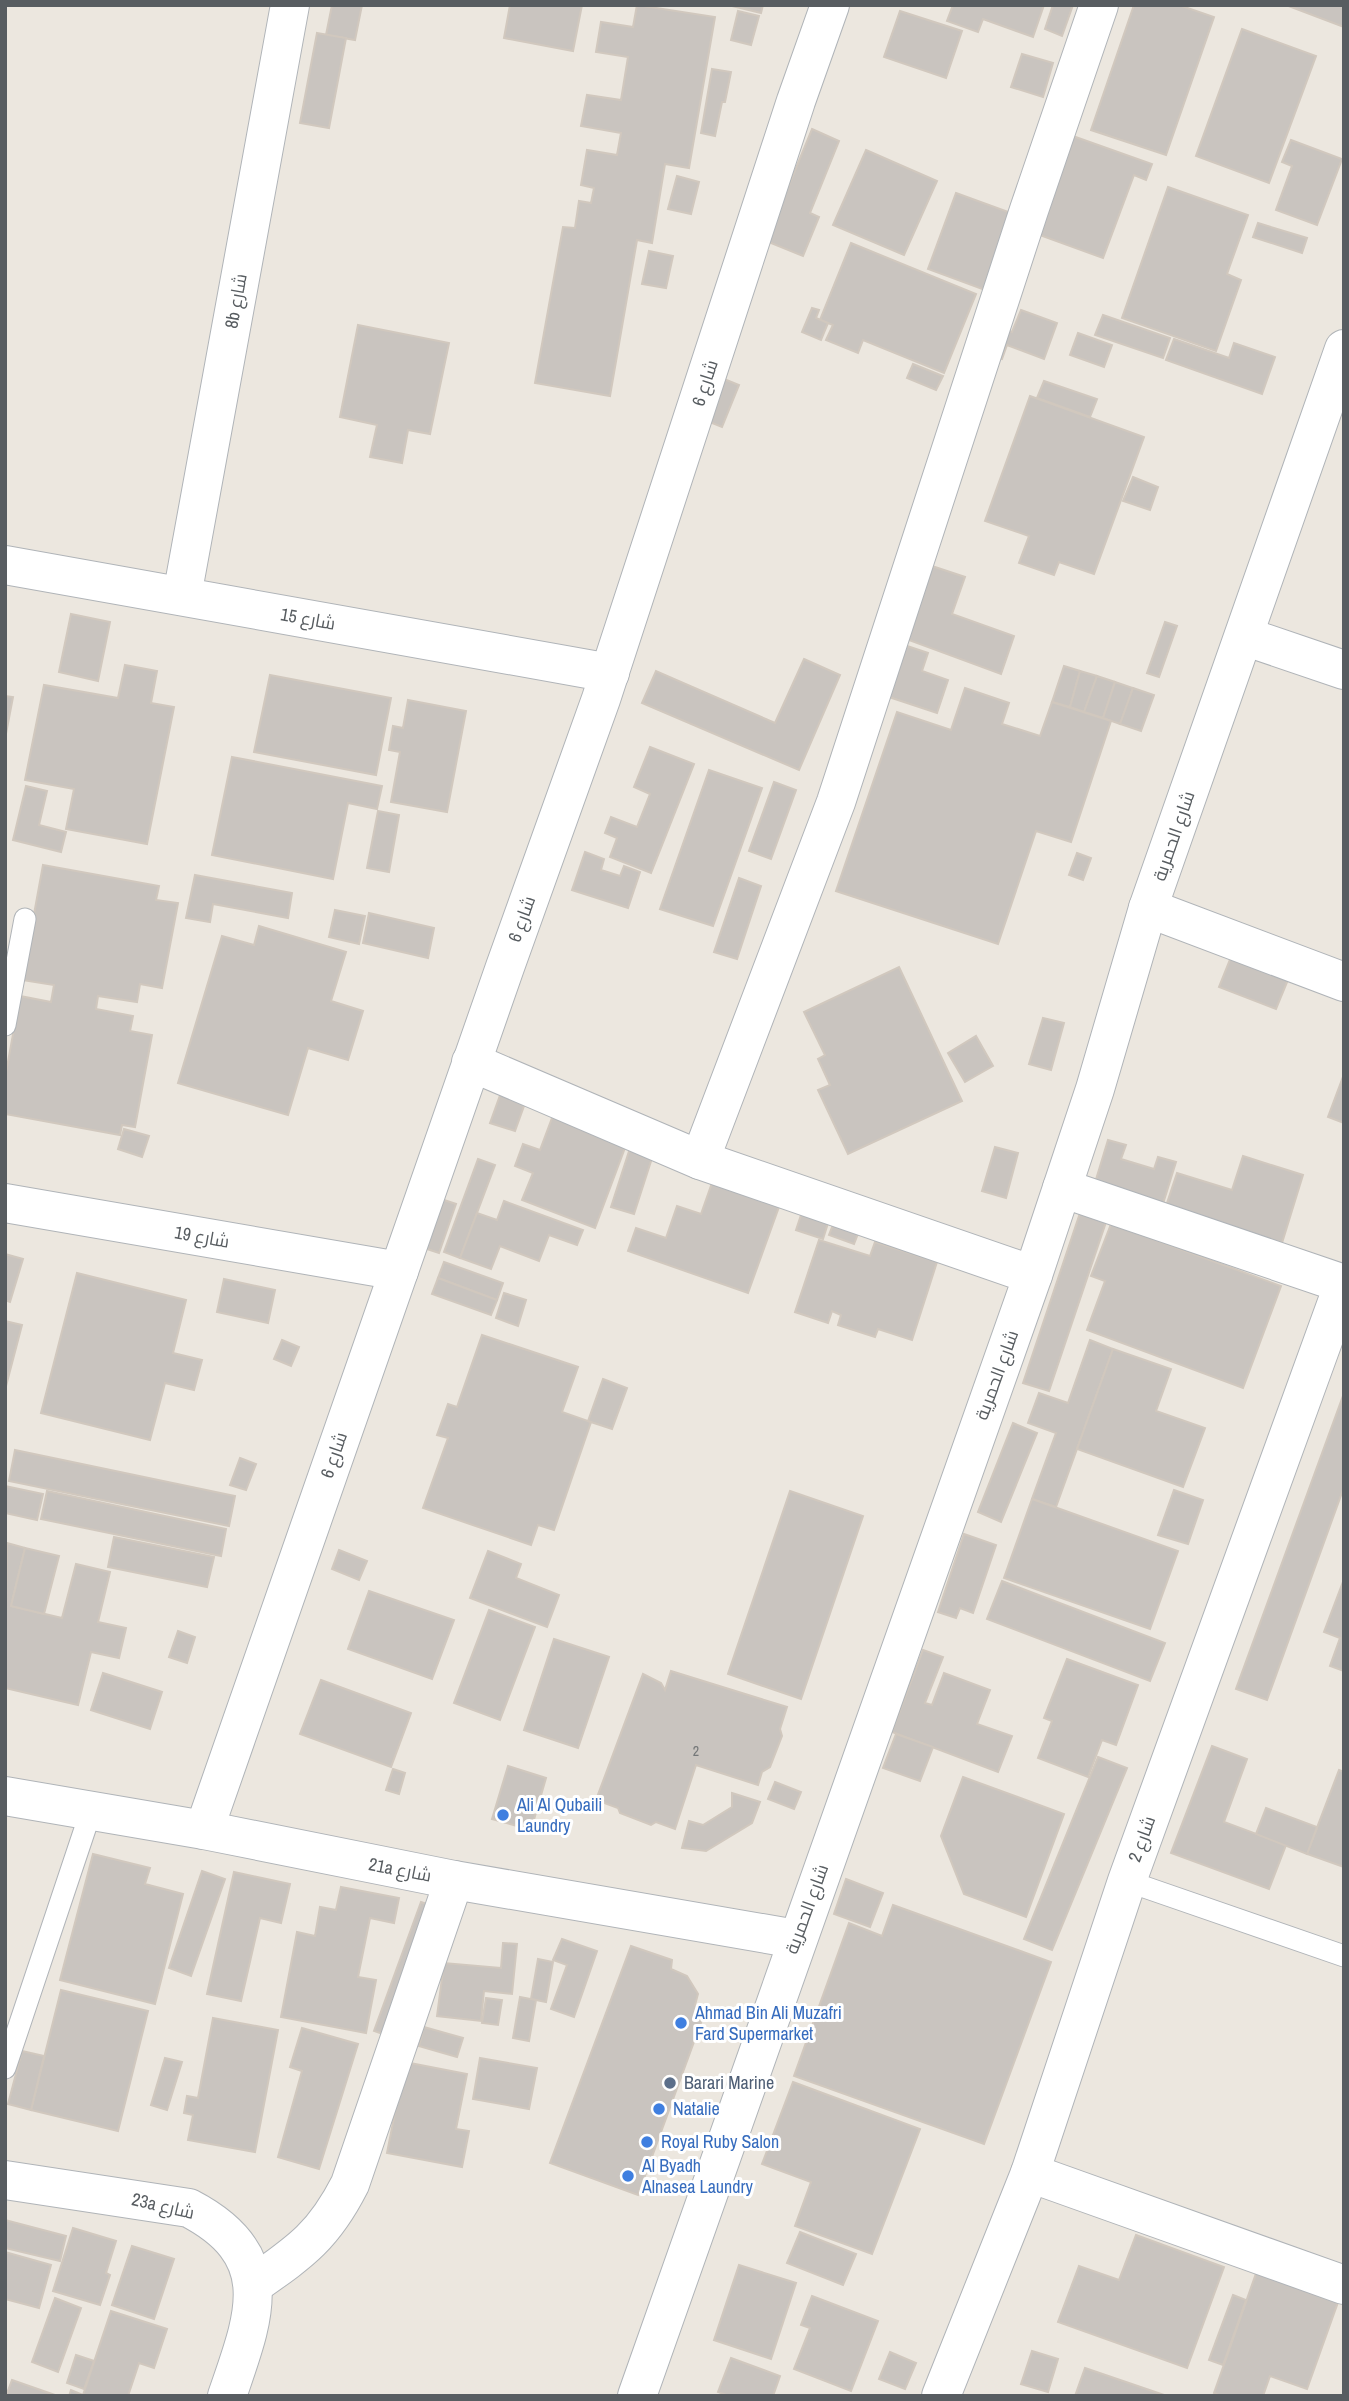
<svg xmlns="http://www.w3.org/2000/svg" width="1349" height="2401" font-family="'Archivo Narrow',Cairo,sans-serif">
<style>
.building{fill:#c9c4bf;stroke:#d1c8be;stroke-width:2}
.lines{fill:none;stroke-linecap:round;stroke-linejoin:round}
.service-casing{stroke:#b0b4b8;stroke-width:23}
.minor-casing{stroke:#b0b4b8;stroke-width:40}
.service{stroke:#fff;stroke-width:21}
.minor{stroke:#fff;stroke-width:38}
.shop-dot{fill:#3f7fe0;stroke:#fff;stroke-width:2.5}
.service-dot{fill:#5c6f8a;stroke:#fff;stroke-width:2.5}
.labels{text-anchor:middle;stroke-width:6;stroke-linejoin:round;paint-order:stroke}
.number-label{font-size:14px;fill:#747778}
.street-label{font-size:18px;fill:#585d61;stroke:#fff}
.shop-label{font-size:18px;fill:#366cbe;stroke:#fff;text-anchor:start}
.service-label{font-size:18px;fill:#4e5e75;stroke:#fff;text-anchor:start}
</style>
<rect width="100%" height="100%" fill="#ece7df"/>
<!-- building -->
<g class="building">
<polygon points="332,5 362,5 355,40 326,35"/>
<polygon points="510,5 582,5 573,51 504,38"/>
<polygon points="637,5 715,17 689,168 665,164 652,243 637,240 610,396 535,383 563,227 575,228 579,201 591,203 594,188 581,185 587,150 617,155 621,133 581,126 587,95 621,100 628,57 596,52 601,22 633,27"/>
<polygon points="728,5 763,5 761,13"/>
<polygon points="953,5 1044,5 1033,37 983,19 978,32 947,21"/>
<polygon points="1053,5 1073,5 1062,36 1045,29"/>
<polygon points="1134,5 1179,5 1214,17 1166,155 1091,130"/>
<polygon points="1286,5 1344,5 1344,27"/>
<polygon points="738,11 759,16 751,45 731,40"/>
<polygon points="900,11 962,31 946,78 884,57"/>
<polygon points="1242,29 1316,56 1269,183 1196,156"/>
<polygon points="317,33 346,38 329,128 300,123"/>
<polygon points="1022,54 1053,63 1043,97 1011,87"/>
<polygon points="712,69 731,72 725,102 722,102 715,136 701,133"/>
<polygon points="812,129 839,141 810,213 819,217 803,256 766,241"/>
<polygon points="1070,135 1152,164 1146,180 1134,175 1103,258 1034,233"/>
<polygon points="1291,140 1342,159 1317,225 1276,210 1292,166 1282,162"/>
<polygon points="866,150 937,181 904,255 833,225"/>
<polygon points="677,176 699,182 691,214 668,209"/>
<polygon points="1168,187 1248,215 1227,274 1241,280 1216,351 1122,318"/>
<polygon points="956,193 1014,214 985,290 928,269"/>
<polygon points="1258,223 1307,238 1302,253 1253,237"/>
<polygon points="851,243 976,294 944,373 863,340 858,353 826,340 833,325 820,320"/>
<polygon points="649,251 673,256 666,288 642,284"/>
<polygon points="812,308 819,310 816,318 828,323 821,340 802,332"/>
<polygon points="1021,310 1057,323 1044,359 1007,345 1002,359 988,354 998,327 1012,332"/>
<polygon points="1103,315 1170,338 1163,358 1095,335"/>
<polygon points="358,325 449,343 430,434 408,430 402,463 370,457 377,425 340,417"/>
<polygon points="1078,333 1112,345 1104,367 1070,355"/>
<polygon points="1174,339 1229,358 1234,343 1275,357 1262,394 1166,360"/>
<polygon points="913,364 943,376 936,390 907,378"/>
<polygon points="724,379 739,385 722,427 707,421"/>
<polygon points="1044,381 1097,399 1090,417 1037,398"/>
<polygon points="1030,396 1144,437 1094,574 1059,562 1054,575 1019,563 1029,536 985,521"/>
<polygon points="1133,477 1158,487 1150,510 1123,501"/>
<polygon points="932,566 965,577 952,614 1014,636 1001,674 906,639"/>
<polygon points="71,614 110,622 98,681 59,672"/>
<polygon points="1165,622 1177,626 1159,677 1147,673"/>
<polygon points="892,641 928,653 922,671 948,680 937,713 874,692"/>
<polygon points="804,659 840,675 799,770 642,703 656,671 775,723"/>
<polygon points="125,665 157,671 151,703 174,707 147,844 66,829 74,789 25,780 44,685 118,698"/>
<polygon points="1064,666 1080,671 1070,707 1052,702"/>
<polygon points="1080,671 1097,676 1084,712 1070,707"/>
<polygon points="270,675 391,698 376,775 254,752"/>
<polygon points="1097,676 1115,682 1103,718 1084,712"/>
<polygon points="1115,682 1133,688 1120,724 1103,718"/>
<polygon points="965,688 1009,703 1002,724 1040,736 1052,702 1111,721 1071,842 1036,831 998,944 836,891 897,712 951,730"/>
<polygon points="1133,688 1154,695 1141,731 1120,724"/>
<polygon points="5,696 13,697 5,739"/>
<polygon points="408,700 466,711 447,812 391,802 400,752 389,750 393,726 403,728"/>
<polygon points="650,747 694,764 651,873 610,857 617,838 605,833 611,817 637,827 650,794 634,787"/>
<polygon points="232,757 382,786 377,809 348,803 333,879 212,855"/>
<polygon points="709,770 762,788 713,926 660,909"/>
<polygon points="774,782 796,790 771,859 749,851"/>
<polygon points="26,786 47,791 39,825 66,832 61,852 13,840"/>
<polygon points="378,811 399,815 389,872 367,868"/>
<polygon points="585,852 604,859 601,870 620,876 624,866 640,872 628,908 572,890"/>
<polygon points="1077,853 1091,858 1083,880 1069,875"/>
<polygon points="43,865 159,886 156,900 178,903 162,988 140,984 137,1002 98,996 96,1009 133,1016 130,1031 152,1035 135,1127 122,1125 120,1135 5,1114 5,1078 20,996 51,1002 54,985 22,980"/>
<polygon points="195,875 292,893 288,918 213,904 210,922 186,918"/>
<polygon points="739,878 761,886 737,959 714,952"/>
<polygon points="335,910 365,916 359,944 329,937"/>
<polygon points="369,913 434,928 428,958 363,943"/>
<polygon points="259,926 346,952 331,1001 363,1011 348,1060 308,1048 288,1115 178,1083 222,936 254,945"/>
<polygon points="1235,947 1292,970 1276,1009 1219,987"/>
<polygon points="899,967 962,1101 848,1154 818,1090 830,1085 818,1059 825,1055 804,1012"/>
<polygon points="1043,1018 1064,1023 1051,1070 1029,1064"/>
<polygon points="976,1036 993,1066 965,1082 948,1053"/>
<polygon points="1344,1074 1344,1123 1328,1117"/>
<polygon points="503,1087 528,1095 515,1131 490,1123"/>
<polygon points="555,1110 629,1137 595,1228 522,1200 533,1173 515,1166 523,1144 540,1150"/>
<polygon points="124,1129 149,1136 142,1157 118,1149"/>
<polygon points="1108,1140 1126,1145 1121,1159 1154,1169 1158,1157 1176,1162 1162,1207 1094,1186"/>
<polygon points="631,1145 654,1152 634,1214 611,1207"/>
<polygon points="995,1147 1018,1153 1006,1198 982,1191"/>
<polygon points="1243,1156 1303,1175 1282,1243 1166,1206 1177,1173 1232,1190"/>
<polygon points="478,1159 495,1165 460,1258 444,1252"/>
<polygon points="713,1180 780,1204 748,1293 628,1251 636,1228 666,1238 677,1206 701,1214"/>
<polygon points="432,1196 456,1204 439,1253 415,1245"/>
<polygon points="504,1201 583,1230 577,1245 549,1235 539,1261 500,1246 491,1269 460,1258 477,1213 497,1220"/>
<polygon points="803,1209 830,1217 823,1239 796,1230"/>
<polygon points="1080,1213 1106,1222 1049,1391 1023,1383"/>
<polygon points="836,1217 861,1226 854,1244 829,1235"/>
<polygon points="1111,1224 1281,1286 1243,1388 1087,1330 1105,1281 1091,1276"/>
<polygon points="819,1240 870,1256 875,1242 937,1262 912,1340 878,1329 875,1337 838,1325 841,1315 832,1311 828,1323 795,1312"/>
<polygon points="5,1254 23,1259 10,1302 5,1300"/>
<polygon points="444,1262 503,1283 497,1300 438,1278"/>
<polygon points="77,1273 186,1300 173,1353 202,1360 194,1390 165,1383 150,1440 41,1413"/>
<polygon points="438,1278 497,1300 491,1315 432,1294"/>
<polygon points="224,1279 275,1290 268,1323 217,1312"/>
<polygon points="504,1293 526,1300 518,1326 496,1318"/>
<polygon points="5,1321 22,1325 5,1390"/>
<polygon points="482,1335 578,1367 562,1412 591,1422 554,1530 538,1525 531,1545 423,1508 448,1438 437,1435 448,1404 457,1407"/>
<polygon points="282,1340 299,1347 291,1366 274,1359"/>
<polygon points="1090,1340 1113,1349 1056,1507 1032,1499 1056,1433 1028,1423 1039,1393 1068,1403"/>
<polygon points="1113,1349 1171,1369 1156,1411 1205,1428 1183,1487 1077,1449"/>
<polygon points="603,1379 627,1388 612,1429 588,1421"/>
<polygon points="1344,1393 1344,1487 1267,1700 1236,1689"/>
<polygon points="1013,1423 1037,1433 1001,1522 978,1512"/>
<polygon points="15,1450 235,1496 229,1526 9,1481"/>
<polygon points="240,1458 256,1464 246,1490 230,1485"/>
<polygon points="5,1486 43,1494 37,1520 5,1513"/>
<polygon points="1174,1490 1203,1500 1188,1544 1158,1535"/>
<polygon points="47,1491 226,1529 221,1556 41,1519"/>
<polygon points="790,1491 863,1516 801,1699 728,1674"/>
<polygon points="1032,1499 1178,1551 1150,1629 1004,1578"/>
<polygon points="964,1534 996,1545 973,1613 960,1608 956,1618 938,1612"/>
<polygon points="114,1537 214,1557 207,1587 108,1567"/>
<polygon points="7,1543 25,1548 11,1606 62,1618 76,1564 110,1572 98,1622 126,1628 119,1658 91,1652 78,1705 5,1688"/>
<polygon points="25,1548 59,1556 44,1614 11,1606"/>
<polygon points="339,1550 367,1561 359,1580 332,1569"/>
<polygon points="488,1551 521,1564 516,1578 559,1595 547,1627 470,1598"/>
<polygon points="1344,1579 1344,1671 1330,1666 1340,1638 1324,1632"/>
<polygon points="1002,1581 1165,1643 1150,1681 987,1619"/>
<polygon points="369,1591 454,1620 432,1679 348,1649"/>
<polygon points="489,1610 535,1627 500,1720 454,1703"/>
<polygon points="178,1631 195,1637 187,1663 169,1657"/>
<polygon points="554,1639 609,1657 578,1748 524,1730"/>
<polygon points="923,1650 943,1657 925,1703 932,1705 944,1673 990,1690 977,1724 1012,1736 998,1772 892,1732"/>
<polygon points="1067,1659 1138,1685 1116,1745 1102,1740 1088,1777 1038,1758 1052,1721 1044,1718"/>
<polygon points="671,1671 787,1707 780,1729 782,1736 770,1767 762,1772 758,1785 696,1765 675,1829 656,1822 651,1825 620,1813 618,1808 596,1800 643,1674 661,1683 665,1690"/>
<polygon points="103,1673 162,1692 150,1729 91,1710"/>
<polygon points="321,1680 411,1713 391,1767 300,1734"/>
<polygon points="896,1734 933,1747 920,1781 883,1768"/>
<polygon points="1212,1746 1247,1759 1224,1822 1286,1845 1269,1889 1171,1853"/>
<polygon points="1098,1757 1127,1768 1052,1950 1024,1939"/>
<polygon points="508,1766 546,1778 531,1830 492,1819"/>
<polygon points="393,1769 405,1773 399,1794 386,1790"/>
<polygon points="1339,1770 1344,1772 1344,1867 1307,1854"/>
<polygon points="963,1777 1064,1814 1026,1917 964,1894 941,1836"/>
<polygon points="775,1782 801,1792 794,1809 768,1799"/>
<polygon points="732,1793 760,1802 752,1823 706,1851 682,1848 689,1821 703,1825 732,1807"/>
<polygon points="1266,1808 1317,1827 1307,1854 1256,1834"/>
<polygon points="93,1854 150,1868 145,1884 183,1894 155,2004 60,1980"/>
<polygon points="202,1871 225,1879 191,1976 169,1968"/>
<polygon points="234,1872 290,1884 281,1923 260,1918 241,2001 207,1994"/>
<polygon points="846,1879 883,1893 870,1927 834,1914"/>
<polygon points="341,1887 399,1898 394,1923 370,1918 358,1977 376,1980 366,2033 281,2017 297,1932 315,1936 320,1907 336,1910"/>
<polygon points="421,1902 439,1908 392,2037 374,2031"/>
<polygon points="893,1905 1051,1962 984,2144 794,2076 849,1923 882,1936"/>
<polygon points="562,1939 597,1951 574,2017 551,2009 567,1965 553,1960"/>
<polygon points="503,1943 517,1944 512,1994 484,1991 481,2021 437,2016 444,1963 501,1968"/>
<polygon points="631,1946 672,1960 671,1969 687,1976 698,1994 695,2005 706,2009 638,2195 550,2163"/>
<polygon points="538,1959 553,1962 546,2002 531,1999"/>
<polygon points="61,1990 148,2011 118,2131 31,2110"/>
<polygon points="520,1997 536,2000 529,2041 513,2038"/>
<polygon points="486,1998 502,2000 498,2025 482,2023"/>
<polygon points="213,2018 278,2030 255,2152 188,2140 193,2115 184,2113 187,2096 198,2098"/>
<polygon points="424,2027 463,2038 457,2057 419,2046"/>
<polygon points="302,2028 358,2044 319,2169 278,2157 302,2071 290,2067"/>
<polygon points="22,2051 44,2056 31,2110 8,2104"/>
<polygon points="165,2058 182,2062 167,2110 151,2105"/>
<polygon points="480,2058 537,2068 529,2109 473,2099"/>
<polygon points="405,2062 467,2074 456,2129 469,2131 462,2167 387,2153"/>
<polygon points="793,2082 920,2129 872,2254 795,2226 811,2182 762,2164"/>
<polygon points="5,2220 66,2236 60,2261 5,2248"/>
<polygon points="73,2228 116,2241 106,2273 110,2275 100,2305 53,2291"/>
<polygon points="800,2232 856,2254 843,2285 787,2263"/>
<polygon points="1136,2235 1224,2267 1187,2368 1058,2322 1079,2266 1119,2280"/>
<polygon points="132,2246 174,2259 154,2319 112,2305"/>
<polygon points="5,2252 51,2265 39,2308 5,2299"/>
<polygon points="1260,2262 1342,2291 1307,2389 1270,2376 1263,2396 1221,2396 1214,2393"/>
<polygon points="739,2265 796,2283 771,2359 714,2340"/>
<polygon points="1233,2295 1246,2300 1223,2365 1209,2360"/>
<polygon points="812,2296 878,2321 851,2391 794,2369 810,2328 801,2325"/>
<polygon points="55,2298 81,2308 58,2372 32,2362"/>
<polygon points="111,2311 167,2329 154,2368 139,2363 128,2396 69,2396 71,2390 83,2395"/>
<polygon points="1032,2351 1058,2359 1048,2392 1021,2384"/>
<polygon points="890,2352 916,2363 905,2389 879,2379"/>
<polygon points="76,2355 94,2361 84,2389 67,2383"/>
<polygon points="731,2358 780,2376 773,2396 729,2396 718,2392"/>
<polygon points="1085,2368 1167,2396 1075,2396"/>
<polygon points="12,2380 55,2395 55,2396 6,2396"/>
</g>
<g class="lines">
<!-- service casing -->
<g class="service-casing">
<g id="service">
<polyline points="5,1025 25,919"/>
<polyline points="1127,1881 1344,1956"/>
<polyline points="5,2068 91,1811"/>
</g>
</g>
<!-- minor casing -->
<g class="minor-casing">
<g id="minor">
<polyline points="5,565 610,673"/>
<polyline points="182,596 290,5"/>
<polyline points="1244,636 1344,670"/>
<polyline points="1148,908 1344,982"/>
<polyline points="471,1062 700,1160 1033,1275"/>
<polyline points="700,1160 836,802 1029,210 1099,5"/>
<polyline points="1062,1188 1344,1284"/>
<polyline points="5,1203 399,1271"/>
<polyline points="5,1796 204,1830 454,1880 796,1939"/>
<polyline points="204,1830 505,967 601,699 796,101 830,5"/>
<polyline points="1030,2173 1344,2285"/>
<path d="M5,2180L189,2208C281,2256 254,2317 227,2396"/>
<path d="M253,2285C300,2252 323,2237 350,2184L454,1880"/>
<polyline points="637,2396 1033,1275 1095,1089 1148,908 1344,349"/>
<polyline points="941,2396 1030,2173 1127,1881 1344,1283"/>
</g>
</g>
<!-- service -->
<use href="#service" class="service"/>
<!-- minor -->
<use href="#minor" class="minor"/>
</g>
<!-- markers -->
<g class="shop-dot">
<circle cx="503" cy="1815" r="7"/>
<circle cx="681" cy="2023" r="7"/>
<circle cx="659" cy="2109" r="7"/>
<circle cx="647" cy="2142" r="7"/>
<circle cx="628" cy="2176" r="7"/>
</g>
<circle class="service-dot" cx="670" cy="2083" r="7"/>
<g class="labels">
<!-- number labels -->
<g class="number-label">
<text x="696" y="1756">2</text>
</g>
<!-- street labels -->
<g class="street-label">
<text transform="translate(236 301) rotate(-80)" y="6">8b شارع</text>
<text transform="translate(705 383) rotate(-72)" y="6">شارع 6</text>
<text transform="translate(308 619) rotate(10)" y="6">شارع 15</text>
<text transform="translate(1174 836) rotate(-71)" y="6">شارع الحمرية</text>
<text transform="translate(522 919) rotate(-70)" y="6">شارع 6</text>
<text transform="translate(202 1237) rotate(10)" y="6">شارع 19</text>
<text transform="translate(997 1375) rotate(-70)" y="6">شارع الحمرية</text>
<text transform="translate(334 1455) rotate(-71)" y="6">شارع 6</text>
<text transform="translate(1142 1839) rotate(-70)" y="6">شارع 2</text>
<text transform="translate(400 1870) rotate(11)" y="6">21a شارع</text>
<text transform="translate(807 1909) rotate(-70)" y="6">شارع الحمرية</text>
<text transform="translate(163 2206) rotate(13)" y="6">23a شارع</text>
</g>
<!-- shop labels -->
<g class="shop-label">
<text x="517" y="1811">Ali Al Qubaili<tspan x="517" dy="21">Laundry</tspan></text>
<text x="695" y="2019">Ahmad Bin Ali Muzafri<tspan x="695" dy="21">Fard Supermarket</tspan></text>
<text x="673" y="2115">Natalie</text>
<text x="661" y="2148">Royal Ruby Salon</text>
<text x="642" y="2172">Al Byadh<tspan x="642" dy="21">Alnasea Laundry</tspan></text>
</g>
<!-- service labels -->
<g class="service-label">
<text x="684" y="2089">Barari Marine</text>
</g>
</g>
<!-- border -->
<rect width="1349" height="2401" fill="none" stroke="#585d61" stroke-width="14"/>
</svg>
